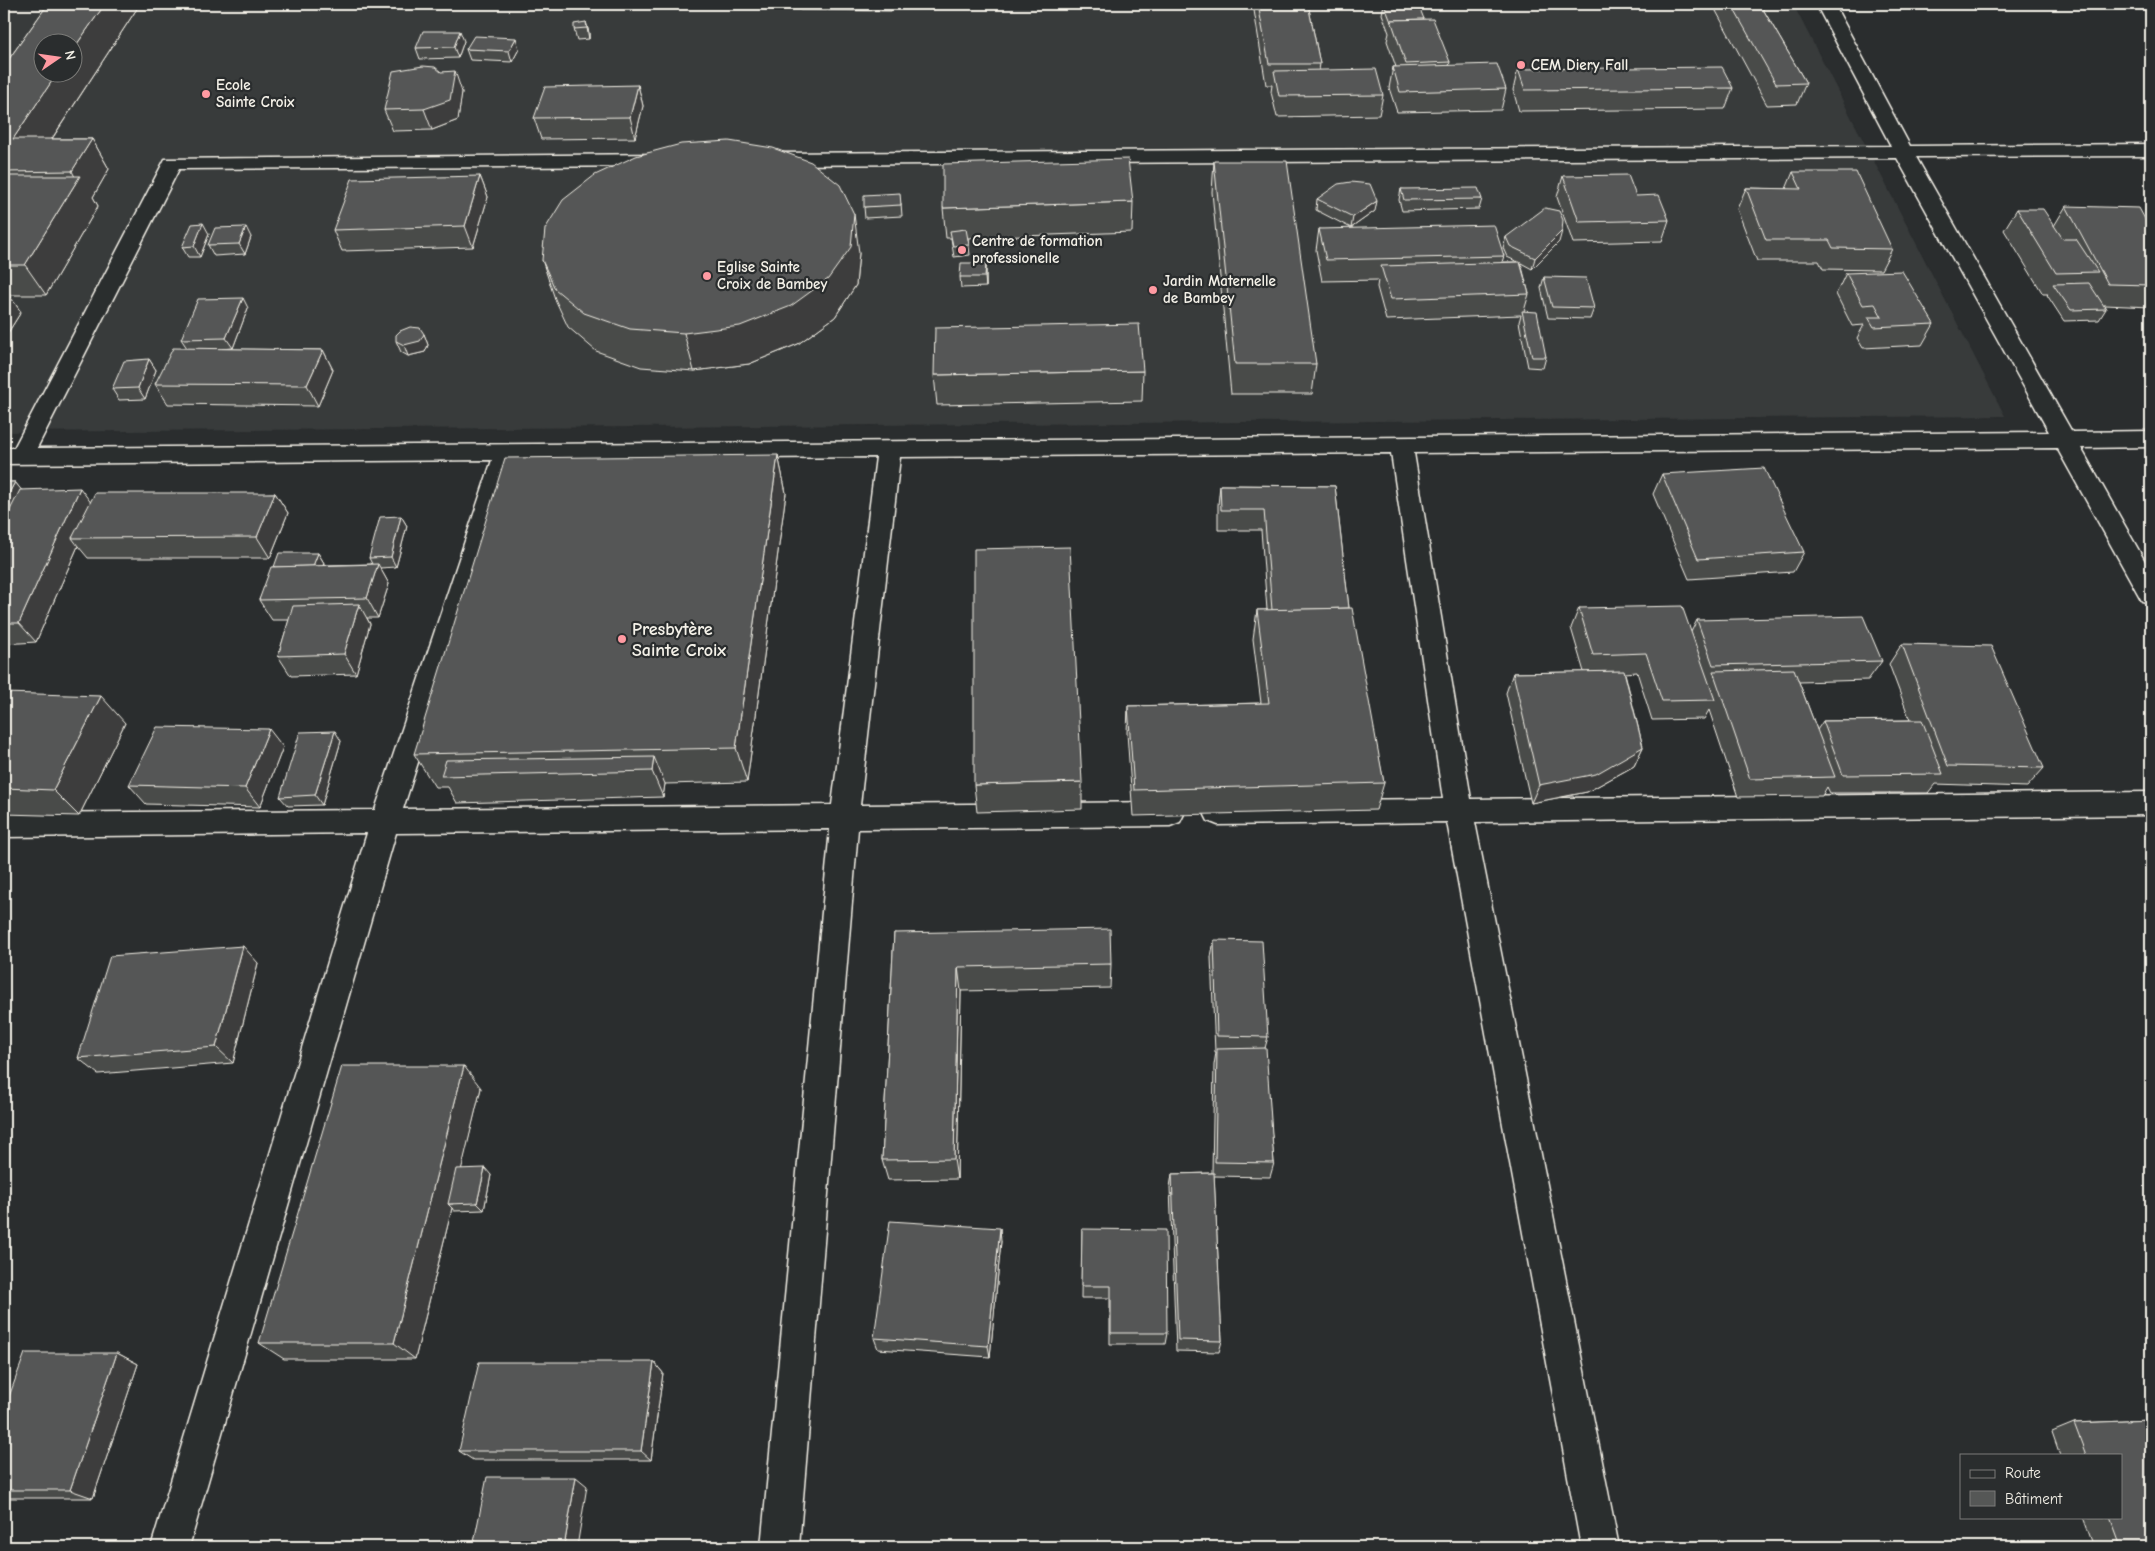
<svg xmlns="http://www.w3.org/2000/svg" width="2155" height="1551" font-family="'Comic Neue',sans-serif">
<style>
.built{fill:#373a3a;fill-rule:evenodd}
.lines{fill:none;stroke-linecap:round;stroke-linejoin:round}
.minor-casing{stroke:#f4f1e8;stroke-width:3}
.minor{fill:#2a2d2e;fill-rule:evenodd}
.wall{fill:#494b4a;stroke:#f4f1e8}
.shaded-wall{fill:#3c3d3c;stroke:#f4f1e8}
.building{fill:#555756;stroke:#f4f1e8}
.poi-dot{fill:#ff9aa2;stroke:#2a2d2e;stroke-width:2}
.labels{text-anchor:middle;stroke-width:4.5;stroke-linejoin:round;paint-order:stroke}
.far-poi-label{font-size:15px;font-weight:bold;fill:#f4f1e8;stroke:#2a2d2e;text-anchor:start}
.poi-label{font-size:18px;font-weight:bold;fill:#f4f1e8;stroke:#2a2d2e;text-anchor:start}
</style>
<rect width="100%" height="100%" fill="#2a2d2e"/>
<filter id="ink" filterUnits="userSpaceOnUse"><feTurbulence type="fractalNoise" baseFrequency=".02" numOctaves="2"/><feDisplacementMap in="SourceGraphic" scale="10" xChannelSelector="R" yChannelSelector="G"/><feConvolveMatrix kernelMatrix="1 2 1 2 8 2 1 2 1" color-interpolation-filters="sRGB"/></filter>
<g filter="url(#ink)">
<!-- built -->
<path class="built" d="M4,4H1793L2005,416L4,432ZM42,42H72V72H42Z"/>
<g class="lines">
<!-- minor casing -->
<g class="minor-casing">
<path id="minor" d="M1816,4H1834L1910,146L2151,144V156L1916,157L2072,432L2151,431V447L2081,448L2151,572V603L2142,601L2057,448L1414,453L1471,799L2151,792V815L1475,822L1619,1547H1581L1447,822L1218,825L1208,821L1204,813L1208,805L1218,801L1443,799L1391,453L900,457L860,805L1170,802L1180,806L1184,814L1180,822L1170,826L858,829L799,1547H761L830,829L396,833L189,1547H151L367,833L4,837V813L375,810L492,460L4,464V448H14L165,159L664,154L671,156L674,160L671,164L664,166L179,169L37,448L2049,432L1897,158L767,165L760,163L757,159L760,155L767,153L1891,146ZM876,457L832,805L403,809L515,460Z"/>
</g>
<!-- minor -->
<use href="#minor" class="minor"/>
</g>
<!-- wall -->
<g class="wall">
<polygon points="48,4 140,4 52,139 92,139 109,169 93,197 98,206 46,295 9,295 21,312 4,339 4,66"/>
<polygon points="799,4 892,4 891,11 800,10"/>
<polygon points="1253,4 1308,4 1320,64 1319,70 1383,95 1379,115 1277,117 1271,92 1272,85 1266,85"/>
<polygon points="1384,4 1424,19 1450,62 1449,66 1506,89 1501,110 1397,112 1389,88 1393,67 1396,67 1387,41 1389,33 1382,14"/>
<polygon points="1719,4 1760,4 1806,83 1797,104 1767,105 1716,11"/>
<polygon points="586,22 589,33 589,39 577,40 574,29"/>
<polygon points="464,41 458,58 420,59 416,48"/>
<polygon points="466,49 519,49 512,62 470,60"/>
<polygon points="1518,69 1733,88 1725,109 1519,111 1513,90"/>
<polygon points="441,72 462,92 458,120 432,130 393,131 384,110"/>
<polygon points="638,85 643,106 635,138 541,139 534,118"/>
<polygon points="1214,161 1316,364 1312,394 1231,394 1212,192"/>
<polygon points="1793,172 1892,249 1881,270 1823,269 1819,261 1757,261 1737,209 1746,188 1786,189"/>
<polygon points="480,176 488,197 473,247 342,251 333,230"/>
<polygon points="1563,176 1636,196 1669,220 1662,241 1573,243 1557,197"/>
<polygon points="1401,189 1482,199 1479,209 1402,211 1399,200"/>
<polygon points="1317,199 1375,211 1351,228 1316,210"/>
<polygon points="1133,202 1132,232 968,238 970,255 954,257 951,238 946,238 943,208"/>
<polygon points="901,203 902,216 865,218 864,207"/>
<polygon points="2066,206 2151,230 2151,307 2104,305 2106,309 2099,320 2064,321 2047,295 2048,294 2043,294 2004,230 2017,209 2054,226"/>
<polygon points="1319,229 1504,256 1502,262 1518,262 1507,257 1503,248 1506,237 1559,242 1532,269 1521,263 1529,294 1524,311 1546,357 1543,368 1528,367 1519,322 1521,315 1386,320 1377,287 1378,280 1322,281 1316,250"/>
<polygon points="209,234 200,257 188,257 182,247"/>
<polygon points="251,237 245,254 214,256 208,245"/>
<polygon points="859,253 856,285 835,317 798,344 749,364 694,371 641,367 596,351 568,327 555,299 542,260"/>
<polygon points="986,263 986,287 961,288 960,277"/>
<polygon points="1846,273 1934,324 1922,345 1863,348 1857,338 1864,325 1852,326 1836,294"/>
<polygon points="1544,277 1594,308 1590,319 1548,318 1541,288"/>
<polygon points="248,308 233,348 222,349 323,350 333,370 318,406 168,404 155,384 187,348 181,339"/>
<polygon points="424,334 428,345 425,352 408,356 401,352 396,341"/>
<polygon points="149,359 156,370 145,399 119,400 112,389"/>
<polygon points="1143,371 1142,401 937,405 934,375"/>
<polygon points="778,455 786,493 747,782 665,784 663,797 457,803 448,787 435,787 414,754"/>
<polygon points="1662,474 1804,552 1793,572 1689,579 1653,494"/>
<polygon points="4,482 15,482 21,490 90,502 275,493 288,513 270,558 88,558 78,546 36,642 4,644"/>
<polygon points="1220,485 1335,486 1349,608 1384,783 1376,810 1133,816 1127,733 1128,706 1261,703 1253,639 1257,610 1267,610 1261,530 1218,530 1218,505"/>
<polygon points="401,516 407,526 396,567 380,568 389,584 378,618 367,618 370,624 356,674 291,676 278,656 289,620 272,620 259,600 274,567 318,553 324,563 323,565 372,564 369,558"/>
<polygon points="1579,608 1691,632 1697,620 1882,661 1868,680 1799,682 1817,730 1823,721 1910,720 1889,664 1902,644 2044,768 2027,787 1935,784 1928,793 1830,793 1827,787 1822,796 1738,797 1709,710 1704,719 1652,720 1637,672 1625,673 1643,747 1634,766 1587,792 1531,803 1506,693 1513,673 1584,672 1571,628"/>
<polygon points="4,693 125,723 79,816 4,814"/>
<polygon points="341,741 322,805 288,806 280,797"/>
<polygon points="283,747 260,807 146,804 129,785"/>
<polygon points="1082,782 1082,809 977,812 974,785"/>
<polygon points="894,933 1111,964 1110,988 961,991 957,1179 888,1180 882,1160"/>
<polygon points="1214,940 1268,1037 1265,1048 1274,1163 1270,1177 1214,1176 1222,1341 1219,1352 1176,1351 1170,1187 1172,1174 1212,1173 1214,1065 1216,1052 1215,1052 1211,957"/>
<polygon points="258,963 233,1063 98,1074 78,1058"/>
<polygon points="481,1088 461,1169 491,1175 484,1210 454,1211 452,1208 415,1359 284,1359 259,1343"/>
<polygon points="1082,1229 1167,1333 1165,1344 1110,1344 1110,1298 1081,1298"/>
<polygon points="1001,1241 990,1357 878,1349 874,1338"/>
<polygon points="117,1353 138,1364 93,1498 4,1498 4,1410"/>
<polygon points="654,1362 663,1373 651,1460 473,1460 459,1451"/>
<polygon points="2151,1420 2151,1547 2094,1547 2083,1517 2121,1517 2121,1455 2060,1455 2052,1432 2074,1423"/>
</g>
<!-- shaded-wall -->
<g class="shaded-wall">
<polygon points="105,4 140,4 32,169 13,139 58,72 72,72 72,51"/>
<polygon points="586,22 589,33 589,39 587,28"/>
<polygon points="460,31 464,41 458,58 454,47"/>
<polygon points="516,38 519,49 512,62 509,51"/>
<polygon points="455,71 462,92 458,120 432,130 424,109"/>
<polygon points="638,85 643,106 635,138 630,117"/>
<polygon points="92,139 109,169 93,197 98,206 46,295 25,265 77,181 72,171"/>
<polygon points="480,176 488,197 473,247 465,226"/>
<polygon points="1377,201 1375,211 1351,228 1353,217"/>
<polygon points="854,214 859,253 856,285 835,317 798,344 749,364 694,371 684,333"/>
<polygon points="203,223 209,234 200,257 194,246"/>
<polygon points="246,227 251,237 245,254 239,244"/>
<polygon points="1562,231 1559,242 1532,269 1535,258"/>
<polygon points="986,263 986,287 985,277"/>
<polygon points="6,291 21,312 4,339 4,294"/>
<polygon points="243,298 248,308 233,348 226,338"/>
<polygon points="424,334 428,345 425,352 408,356 404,345"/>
<polygon points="323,350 333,370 318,406 307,385"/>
<polygon points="149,359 156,370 145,399 138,388"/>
<polygon points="778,455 786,493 747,782 736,748"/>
<polygon points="15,482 31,502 16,531 4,516 4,502"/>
<polygon points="80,488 95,508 72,538 78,546 36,642 19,623"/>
<polygon points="275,493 288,513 270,558 257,537"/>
<polygon points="401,516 407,526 396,567 391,557"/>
<polygon points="318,553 324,563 318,578 312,568"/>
<polygon points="378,564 389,584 378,618 367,598"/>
<polygon points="359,604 370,624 356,674 344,654"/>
<polygon points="101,696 125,723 79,816 53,790"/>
<polygon points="269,729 283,747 260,807 245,788"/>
<polygon points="335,731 341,741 322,805 315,795"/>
<polygon points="1643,747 1634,766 1587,792 1531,803 1539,785"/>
<polygon points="654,757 665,784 663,797 652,771"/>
<polygon points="243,946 258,963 233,1063 216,1047"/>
<polygon points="958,967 961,991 957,1179 954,1159"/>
<polygon points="464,1066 481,1088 453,1204 448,1204 452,1208 415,1359 394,1343"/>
<polygon points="485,1168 491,1175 484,1210 477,1203"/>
<polygon points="1000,1228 1001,1241 990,1357 988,1346"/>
<polygon points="117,1353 138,1364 93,1498 70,1490"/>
<polygon points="654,1362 663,1373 651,1460 641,1451"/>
<polygon points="576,1477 587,1486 577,1547 564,1547"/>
</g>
<!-- building -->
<g class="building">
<polygon points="48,4 105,4 72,51 72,42 42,42 42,72 58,72 13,139 92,139 72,171 4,172 4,66"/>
<polygon points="1258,4 1308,4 1320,64 1269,64"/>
<polygon points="1384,4 1418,4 1424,19 1391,20 1391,22"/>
<polygon points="1731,4 1760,4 1806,83 1776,84"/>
<polygon points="1433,19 1450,62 1406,64 1391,20"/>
<polygon points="586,22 587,28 574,29 574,24"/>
<polygon points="423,31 460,31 454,47 416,48"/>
<polygon points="474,36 516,38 509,51 466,49"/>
<polygon points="1497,64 1506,89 1400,92 1393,67"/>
<polygon points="423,66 435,67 441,72 455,71 450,100 424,109 384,110 393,71"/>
<polygon points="1722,67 1733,88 1525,90 1518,69"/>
<polygon points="1376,69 1383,95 1279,96 1274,71"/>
<polygon points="638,85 630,117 534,118 545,87"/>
<polygon points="729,141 773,148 811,162 840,185 854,214 851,247 828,279 791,306 740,326 684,333 630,329 584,313 555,289 542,260 545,229 563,200 595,175 636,156 681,144"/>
<polygon points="1128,159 1133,202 943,208 943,164"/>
<polygon points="1214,161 1287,161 1316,364 1235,364"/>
<polygon points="1793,172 1856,172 1892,249 1833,248 1829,240 1766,240 1746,188 1801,189"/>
<polygon points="1628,175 1636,196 1659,195 1669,220 1579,222 1563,176"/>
<polygon points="4,176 80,176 25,265 4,265"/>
<polygon points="480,176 465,226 333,230 352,179"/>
<polygon points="1351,182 1370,184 1377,201 1353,217 1317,199 1338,184"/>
<polygon points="1478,188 1482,199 1404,200 1401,189"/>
<polygon points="900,193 901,205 864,207 864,195"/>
<polygon points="2066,206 2139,208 2151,230 2151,285 2108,284"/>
<polygon points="1545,208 1559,211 1563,220 1562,231 1535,258 1510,246 1506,237"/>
<polygon points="2017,209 2043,209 2063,239 2076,239 2098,272 2056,273"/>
<polygon points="203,223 194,246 182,247 192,224"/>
<polygon points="1494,225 1504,256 1326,260 1319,229"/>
<polygon points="246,227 239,244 208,245 215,228"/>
<polygon points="966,229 969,245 953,246 950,231"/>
<polygon points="1520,262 1529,294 1391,299 1381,266"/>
<polygon points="961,263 986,263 985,277 960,277"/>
<polygon points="1902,271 1934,324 1874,327 1868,317 1882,317 1875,304 1863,305 1846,273"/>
<polygon points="1544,277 1586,278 1594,308 1552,307"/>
<polygon points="2089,283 2106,309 2071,310 2053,284"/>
<polygon points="243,298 226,338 181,339 198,299"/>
<polygon points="1522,311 1537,312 1546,357 1532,357"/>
<polygon points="1139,324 1143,371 934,375 935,328"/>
<polygon points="410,327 420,328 424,334 420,341 404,345 396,341 396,335 400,331"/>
<polygon points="173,348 323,350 307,385 155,384"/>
<polygon points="149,359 138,388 112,389 124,361"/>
<polygon points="778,455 736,748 414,754 505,458"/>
<polygon points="1764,468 1804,552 1698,559 1662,474"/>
<polygon points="4,482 15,482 4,502"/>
<polygon points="1220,485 1335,486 1349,608 1272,610 1264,510 1221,510"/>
<polygon points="80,488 19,623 4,623 4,522 20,490"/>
<polygon points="95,493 275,493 257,537 72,538"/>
<polygon points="401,516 391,557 369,558 380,517"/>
<polygon points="1070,547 1082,782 974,785 974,549"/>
<polygon points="279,553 318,553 313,566 274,567"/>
<polygon points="378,564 367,598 259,600 271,567"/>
<polygon points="359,604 344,654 278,656 293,606"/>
<polygon points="1682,606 1715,700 1662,701 1646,653 1593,655 1579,608"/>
<polygon points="1352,608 1384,783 1134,790 1128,706 1269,703 1257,610"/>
<polygon points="1863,616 1882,661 1713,665 1697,620"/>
<polygon points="1902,644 1991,646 2044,768 1948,766"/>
<polygon points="1794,669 1835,777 1750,779 1713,671"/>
<polygon points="1624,671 1643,747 1596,774 1539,785 1513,673"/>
<polygon points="4,693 101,696 53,790 4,788"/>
<polygon points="1922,720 1943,774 1843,775 1823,721"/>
<polygon points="157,727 269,729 245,788 129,785"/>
<polygon points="335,731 315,795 280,797 300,732"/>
<polygon points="654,757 652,771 441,776 446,760"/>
<polygon points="1110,929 1111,964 958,967 954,1159 882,1160 894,933"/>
<polygon points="1214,940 1262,941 1268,1037 1217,1036"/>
<polygon points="243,946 216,1047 78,1058 110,956"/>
<polygon points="1266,1048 1274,1163 1215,1162 1217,1049"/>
<polygon points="342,1066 464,1066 394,1343 259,1343"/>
<polygon points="485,1168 477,1203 448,1204 456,1169"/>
<polygon points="1214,1173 1222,1341 1178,1340 1172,1174"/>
<polygon points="890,1221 1000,1228 988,1346 874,1338"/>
<polygon points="1082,1229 1166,1230 1167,1333 1111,1333 1111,1286 1081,1286"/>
<polygon points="25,1353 117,1353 70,1490 4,1490 4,1410"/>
<polygon points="479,1362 654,1362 641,1451 459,1451"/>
<polygon points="2151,1420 2151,1547 2121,1547 2110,1517 2121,1517 2121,1455 2086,1455 2074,1423"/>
<polygon points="487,1477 576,1477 564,1547 473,1547"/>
</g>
</g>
<!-- markers -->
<g class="poi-dot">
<circle cx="1521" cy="65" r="5"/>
<circle cx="206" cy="94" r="5"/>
<circle cx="962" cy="250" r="5"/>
<circle cx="707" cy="276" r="5"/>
<circle cx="1153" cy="290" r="5"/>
<circle cx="622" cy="639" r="5"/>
</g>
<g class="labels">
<!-- far-poi labels -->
<g class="far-poi-label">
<text x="1531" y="70">CEM Diery Fall</text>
<text x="216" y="90">Ecole<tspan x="216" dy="17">Sainte Croix</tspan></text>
<text x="972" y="246">Centre de formation<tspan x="972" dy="17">professionelle</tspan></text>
<text x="717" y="272">Eglise Sainte<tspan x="717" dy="17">Croix de Bambey</tspan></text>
<text x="1163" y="286">Jardin Maternelle<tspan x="1163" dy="17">de Bambey</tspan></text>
</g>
<!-- poi labels -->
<g class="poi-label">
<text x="632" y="635">Presbytère<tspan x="632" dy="21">Sainte Croix</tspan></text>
</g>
</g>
<!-- margin -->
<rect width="2155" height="1551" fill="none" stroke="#2a2d2e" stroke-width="20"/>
<rect x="10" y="10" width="2135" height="1531" fill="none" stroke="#f4f1e8" stroke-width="2" filter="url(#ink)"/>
<!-- legend -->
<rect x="1960" y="1454" width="162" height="65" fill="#2a2d2e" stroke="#7b7b78"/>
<rect x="1970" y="1470" width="25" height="8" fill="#2a2d2e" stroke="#7b7b78"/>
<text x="2005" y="1478" font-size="15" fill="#f4f1e8">Route</text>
<rect x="1970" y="1491" width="25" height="15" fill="#555756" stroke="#7b7b78"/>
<text x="2005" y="1504" font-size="15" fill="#f4f1e8">Bâtiment</text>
<!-- north arrow -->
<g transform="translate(58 58) rotate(77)"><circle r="24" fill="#2a2d2e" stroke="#7b7b78"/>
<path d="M0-4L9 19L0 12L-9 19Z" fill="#ff9aa2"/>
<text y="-8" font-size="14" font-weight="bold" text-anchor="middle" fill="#f4f1e8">N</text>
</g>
</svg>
